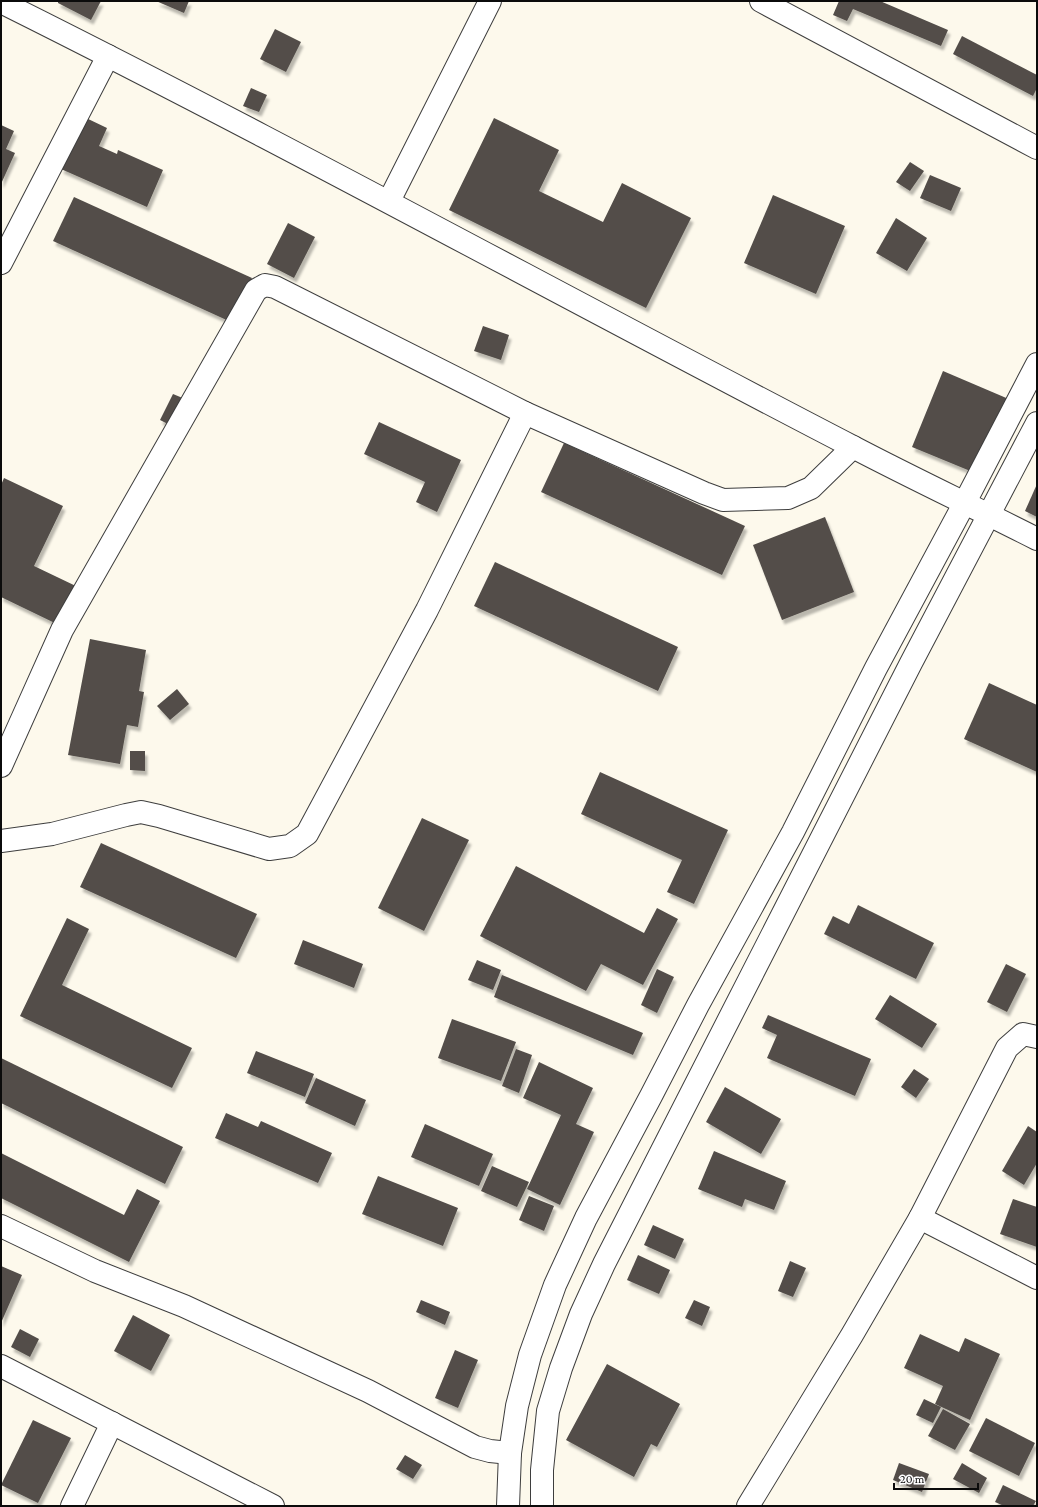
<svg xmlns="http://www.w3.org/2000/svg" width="1038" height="1507" font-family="'Crimson Pro',serif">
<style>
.building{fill:#524d49;filter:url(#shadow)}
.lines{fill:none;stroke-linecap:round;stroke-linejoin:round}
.minor-casing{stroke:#3e3e3e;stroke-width:24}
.minor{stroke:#fff;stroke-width:22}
</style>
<defs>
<filter id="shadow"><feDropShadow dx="2.5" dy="4.5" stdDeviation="1" flood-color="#0004"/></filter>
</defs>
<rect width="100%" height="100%" fill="#fdf9ec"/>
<!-- building -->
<g class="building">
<polygon points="58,1 101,1 91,20 58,3"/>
<polygon points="156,1 189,1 184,13"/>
<polygon points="839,1 880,1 948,30 941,46 853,9 847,21 833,15"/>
<polygon points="275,29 301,42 286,72 260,59"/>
<polygon points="962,36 1037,75 1037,88 1033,96 953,54"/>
<polygon points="251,88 267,95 259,112 243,106"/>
<polygon points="84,117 107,128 99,146 117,154 118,150 163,170 147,207 61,169"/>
<polygon points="494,118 559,150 539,191 603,222 622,183 691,218 646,308 449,210"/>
<polygon points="1,125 14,131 6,149 15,153 1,184"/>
<polygon points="910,162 924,171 910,191 896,182"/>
<polygon points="930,175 961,188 951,211 920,198"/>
<polygon points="773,195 845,226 816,294 744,263"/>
<polygon points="74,197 252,278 231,322 53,241"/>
<polygon points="896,218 927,238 907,271 876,253"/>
<polygon points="288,223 315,237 294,278 267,264"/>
<polygon points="483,326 509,335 501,360 474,351"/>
<polygon points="943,371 1011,400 980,475 912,447"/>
<polygon points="173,394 185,399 172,426 160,420"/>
<polygon points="379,422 461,460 437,512 416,502 425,482 364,454"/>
<polygon points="564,443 745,526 722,575 541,492"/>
<polygon points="4,478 63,506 34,566 80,588 61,626 1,597 1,485"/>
<polygon points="1037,484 1037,517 1025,511"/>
<polygon points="825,517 854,592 782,620 753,545"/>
<polygon points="495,562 678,647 658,691 474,606"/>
<polygon points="90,639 146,650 139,691 144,692 138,727 127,725 120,764 68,755"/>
<polygon points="989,683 1037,705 1037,772 964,739"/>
<polygon points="177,689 189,704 170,720 157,706"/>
<polygon points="130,751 145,751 145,771 130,770"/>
<polygon points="600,772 728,830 694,904 667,892 682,860 581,814"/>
<polygon points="422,818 469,840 424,931 378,908"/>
<polygon points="101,843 257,914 236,958 80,887"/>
<polygon points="516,866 644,933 657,908 678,919 643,985 601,964 586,991 480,936"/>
<polygon points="858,905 934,943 916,979 824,934 833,916 849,924"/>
<polygon points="67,918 89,929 62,985 192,1048 172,1088 20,1016"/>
<polygon points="303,940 363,964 354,988 294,964"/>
<polygon points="477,960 501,970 493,990 468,980"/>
<polygon points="1006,964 1026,974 1007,1012 987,1002"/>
<polygon points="657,969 674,977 657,1013 641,1005"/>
<polygon points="502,975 643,1033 633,1055 494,997"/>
<polygon points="890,995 937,1024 922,1048 875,1019"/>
<polygon points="768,1015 871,1059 855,1096 767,1058 777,1035 762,1028"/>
<polygon points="452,1019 516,1042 501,1081 438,1058"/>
<polygon points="516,1049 532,1055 519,1093 502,1086"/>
<polygon points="256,1051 314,1074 305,1097 247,1073"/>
<polygon points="1,1058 183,1147 165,1184 1,1103"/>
<polygon points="539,1062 593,1088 576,1124 594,1132 560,1205 527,1189 561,1115 523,1098"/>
<polygon points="914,1069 929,1079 916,1098 901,1087"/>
<polygon points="316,1078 366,1100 355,1126 305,1103"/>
<polygon points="725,1087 781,1119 761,1154 706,1122"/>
<polygon points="226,1113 258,1127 261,1121 332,1153 318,1183 215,1138"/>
<polygon points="425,1124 493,1154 479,1186 411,1157"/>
<polygon points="1028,1126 1037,1132 1037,1163 1024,1185 1002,1171"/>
<polygon points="714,1151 786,1181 774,1210 745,1199 742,1207 698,1189"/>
<polygon points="1,1153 124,1215 137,1189 160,1201 129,1262 1,1198"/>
<polygon points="492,1166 529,1182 517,1207 481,1191"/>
<polygon points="378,1176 458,1208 443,1246 362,1214"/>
<polygon points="529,1196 554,1206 544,1231 519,1220"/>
<polygon points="1013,1199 1037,1207 1037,1247 1000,1234"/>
<polygon points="653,1225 684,1239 675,1259 644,1245"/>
<polygon points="638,1255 670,1270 659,1294 627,1280"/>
<polygon points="790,1261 806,1268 793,1297 778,1291"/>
<polygon points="1,1266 22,1275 1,1323"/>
<polygon points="421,1300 450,1312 445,1325 416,1312"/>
<polygon points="694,1300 710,1307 702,1326 685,1318"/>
<polygon points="133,1315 170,1335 151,1371 114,1351"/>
<polygon points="20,1329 39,1339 30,1357 11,1347"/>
<polygon points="920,1334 959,1352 965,1338 1000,1354 970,1420 935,1404 943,1386 904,1368"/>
<polygon points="455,1350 478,1360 458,1408 435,1398"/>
<polygon points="607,1364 680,1404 657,1447 651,1444 634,1477 566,1440"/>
<polygon points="924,1399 941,1407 933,1423 916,1415"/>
<polygon points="943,1409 970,1424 955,1450 928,1436"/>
<polygon points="986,1418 1035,1443 1019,1476 969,1451"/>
<polygon points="33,1420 71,1438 38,1503 1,1485"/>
<polygon points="405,1455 422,1465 413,1479 396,1469"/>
<polygon points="899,1463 929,1474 922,1492 893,1480"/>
<polygon points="962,1463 987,1478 979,1493 953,1479"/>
<polygon points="1003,1485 1036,1501 1033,1506 1004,1506 995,1502"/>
</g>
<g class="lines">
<!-- minor casing -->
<g class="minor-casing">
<g id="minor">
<polyline points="761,1 1037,148"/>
<path d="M1,2C288,145 569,300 853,447C914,479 976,508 1037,539"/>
<polyline points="389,201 490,1"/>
<polyline points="1,263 108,56"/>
<polyline points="1,766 62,630 256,290 265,285 275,287 525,413 704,493 723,500 788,498 811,488 853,447"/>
<polyline points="1,841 52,834 126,815 141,812 159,816 269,849 290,846 307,834 427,610 525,413"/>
<polyline points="920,1218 1037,1278"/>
<polyline points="1,1226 95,1271 184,1306 368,1391 475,1447 490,1451 510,1453"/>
<polyline points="1,1366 273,1506"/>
<polyline points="72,1506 112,1423"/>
<polyline points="508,1506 510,1453 517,1406 530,1355 555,1285 586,1218 651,1096 698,1005 793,832 876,668 964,504 1037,364"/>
<polyline points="542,1506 542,1470 548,1411 561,1368 581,1314 604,1264 911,663 1037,423"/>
<polyline points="748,1506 852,1335 920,1218 1007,1048 1023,1034 1037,1037"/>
</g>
</g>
<!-- minor -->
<use href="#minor" class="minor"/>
</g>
<!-- border -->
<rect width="1038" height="1507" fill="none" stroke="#0b0b0b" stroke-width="4"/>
<!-- scale -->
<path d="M894 1483v6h84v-6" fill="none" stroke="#0b0b0b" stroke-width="2"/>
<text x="900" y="1483" font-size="12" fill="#0b0b0b" stroke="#ffffff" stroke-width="3" paint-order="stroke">20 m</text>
</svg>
